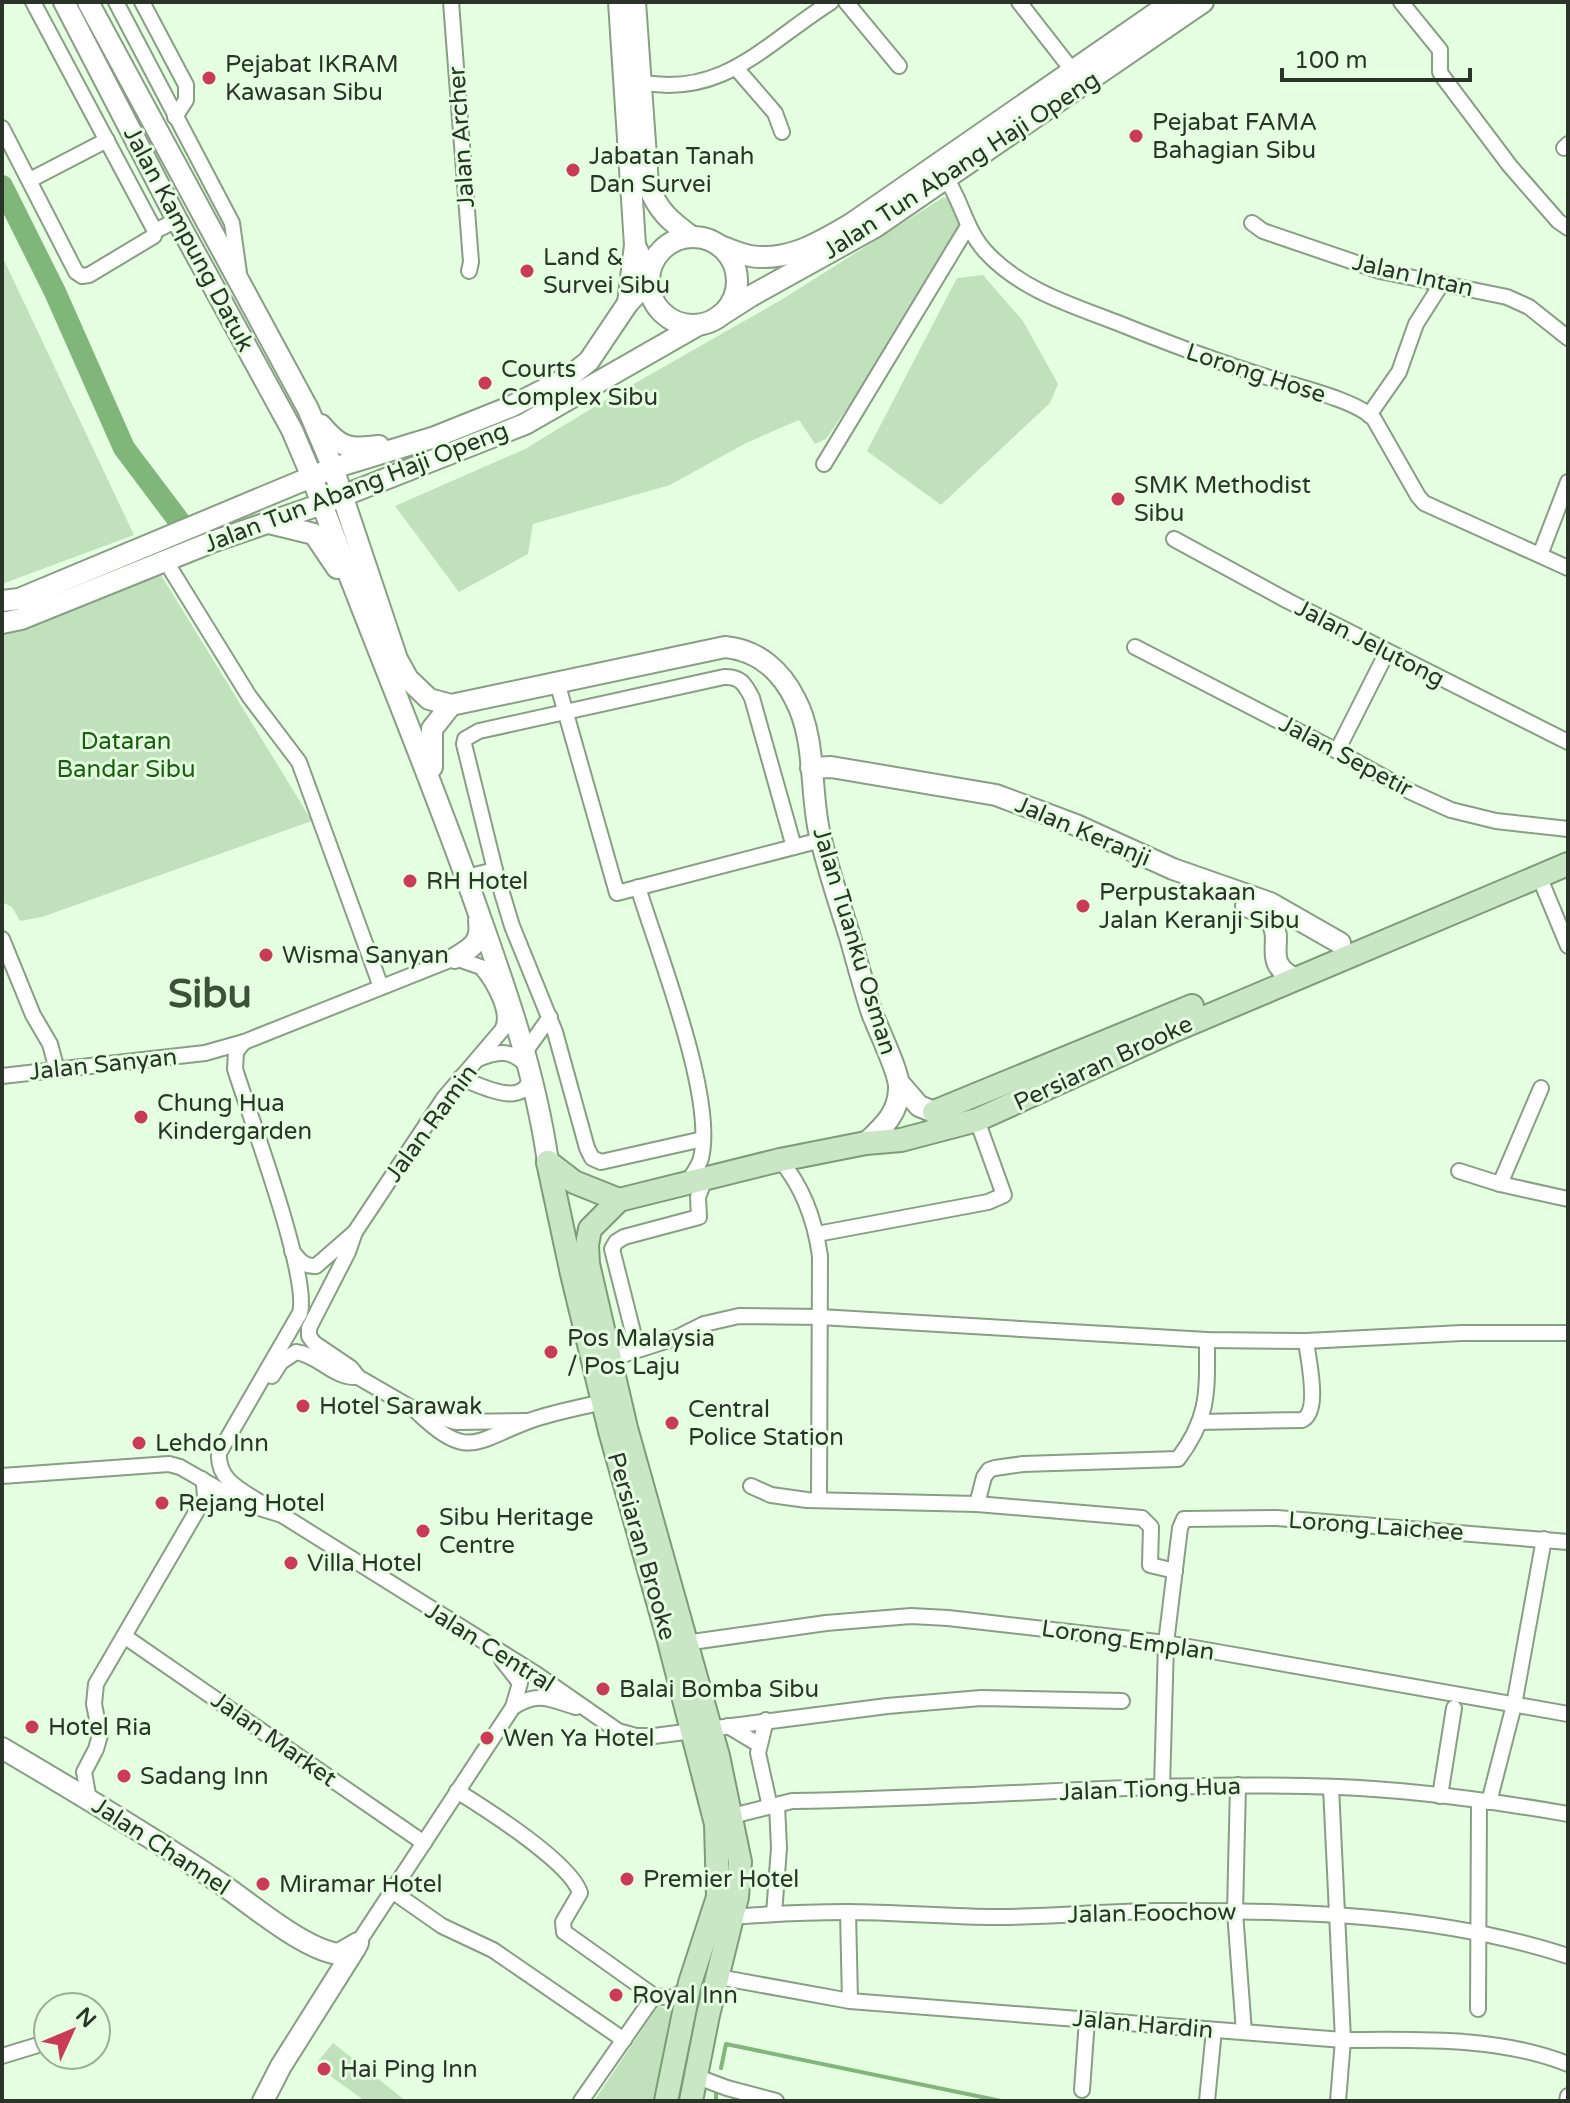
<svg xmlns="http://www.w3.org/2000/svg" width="1570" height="2103" font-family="'Varela Round',sans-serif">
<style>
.green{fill:#c0e1bb}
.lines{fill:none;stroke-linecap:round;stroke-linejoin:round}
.stream{stroke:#81b67a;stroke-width:4}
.river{stroke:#81b67a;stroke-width:22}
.street-casing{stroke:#879f83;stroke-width:18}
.secondary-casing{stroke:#879f83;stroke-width:24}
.primary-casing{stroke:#7a9d75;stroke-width:26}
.street{stroke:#fff;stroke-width:14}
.secondary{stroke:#fff;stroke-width:20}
.primary{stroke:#c9e6c5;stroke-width:22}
.poi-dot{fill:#ca3b58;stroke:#e5ffe1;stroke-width:3}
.labels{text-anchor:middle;stroke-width:6;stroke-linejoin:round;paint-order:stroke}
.poi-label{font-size:24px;fill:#2a3429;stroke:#e5ffe1;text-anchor:start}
.street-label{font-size:24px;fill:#2a3429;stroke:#e5ffe1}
.park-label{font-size:24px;fill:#175f0e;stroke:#e5ffe1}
.town-label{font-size:40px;font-weight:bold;fill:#3b5138;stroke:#e5ffe1}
</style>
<rect width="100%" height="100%" fill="#e5ffe1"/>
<!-- green -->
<g class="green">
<polygon points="944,197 951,201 960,219 957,229 893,341 826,439 815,444 799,420 746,443 670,485 533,524 528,554 459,592 395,506 525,449 609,398 781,300"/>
<polygon points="2,256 134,535 2,584"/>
<polygon points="983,275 1023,321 1058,384 1050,403 941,505 867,451 957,278"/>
<polygon points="161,575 312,821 42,917 20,921 12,907 2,902 2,634"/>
<polygon points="658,2006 671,2011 656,2101 594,2101"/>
<polygon points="333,2043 406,2101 365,2101 315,2065"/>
</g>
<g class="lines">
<!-- stream -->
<g class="stream">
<polyline points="721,2068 726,2044 1001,2101"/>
<polyline points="716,2101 716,2094"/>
</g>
<!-- river -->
<polyline class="river" points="2,186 55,292 124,448 182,525"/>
<!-- street casing -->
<g class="street-casing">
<g id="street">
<polyline points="33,2 155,231"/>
<polyline points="116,2 232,223 239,273"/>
<polyline points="142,2 186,85 186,100 175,117"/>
<polyline points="451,2 471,262 469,271"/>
<polyline points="846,2 899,66"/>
<polyline points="1019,2 1072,70"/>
<polyline points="1401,2 1440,50 1440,72 1443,77 1510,166 1558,221 1568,228"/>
<polyline points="736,68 775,113 782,132"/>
<path d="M640,82C723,99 767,42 831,2"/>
<polyline points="2,128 76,272 82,276 89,275 154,236 155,231 177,220"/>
<polyline points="1564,148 1568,144"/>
<path d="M946,178C962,202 966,231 986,252C1021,290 1071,305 1118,323C1170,344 1220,363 1273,379C1298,387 1356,400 1374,419L1418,496L1424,503L1568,568"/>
<polyline points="30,180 107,140"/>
<polyline points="1252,223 1263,231 1380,271 1507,297 1529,307 1568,338"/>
<polyline points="1369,415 1399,372 1416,324 1442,283"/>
<polyline points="824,464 968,226"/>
<polyline points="1174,539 1288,601 1568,742"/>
<polyline points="1540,555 1568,482"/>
<polyline points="165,560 249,696 299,762 381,987"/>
<polyline points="1135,647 1337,751 1409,791 1451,810 1496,821 1568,829"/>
<polyline points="557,682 617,893 821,840"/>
<polyline points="1337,751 1387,652"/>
<polyline points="1539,876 1568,946"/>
<polyline points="466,877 495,870"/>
<path d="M638,887C657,950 716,1097 701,1158C699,1167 691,1176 686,1185"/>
<polyline points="2,939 33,1015 50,1044 57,1070"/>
<path d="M244,1042L236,1052L235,1069C249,1114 310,1276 300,1313L219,1453C217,1481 243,1491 263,1504"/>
<polyline points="525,1052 550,1017"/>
<path d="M478,1059C498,1051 512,1049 527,1066"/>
<path d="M2,1076L205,1053L244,1042L455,958L481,967C493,981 512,1013 502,1030L444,1098L355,1232L316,1266C304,1267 299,1260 292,1251"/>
<path d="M460,1078C480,1085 524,1110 531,1076"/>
<path d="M703,1139L601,1162L592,1158L587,1148L555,1032L512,926L495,870L464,744L465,739L479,731L724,677C740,676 745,684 752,698L794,847"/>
<path d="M780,1160C803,1187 815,1221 820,1256L819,1500"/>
<polyline points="1459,1171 1500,1184 1568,1199"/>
<polyline points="1500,1184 1541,1088"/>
<polyline points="355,1232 348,1252 309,1328 309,1336 314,1343 351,1368 358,1377 415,1410 456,1422 529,1421"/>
<polyline points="817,1234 988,1202 1004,1195 977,1120"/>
<polyline points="637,1348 612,1249 616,1242 624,1237 699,1217 698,1197 705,1179"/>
<polyline points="610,1359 678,1337 704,1324 739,1316 820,1317 1207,1340 1306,1341 1462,1333 1568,1333"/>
<path d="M272,1376L281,1362L296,1352C319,1355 334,1379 358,1377"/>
<path d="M418,1413C468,1460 474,1442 529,1421C554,1412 582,1407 608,1401"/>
<path d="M1199,1422L1302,1420C1321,1412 1308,1359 1306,1341"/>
<polyline points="2,1476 169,1464 180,1467 243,1503 282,1515 536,1674 618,1731 636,1736 654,1736 887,1706 981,1698 1122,1701"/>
<polyline points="751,1486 771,1495 807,1500 977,1504 1142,1518 1151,1527 1150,1565 1175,1571"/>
<path d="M977,1504L984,1477L989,1470L995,1468L1023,1464L1178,1459C1210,1417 1207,1390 1207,1340"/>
<polyline points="124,1636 424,1843"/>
<polyline points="685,1643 826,1623 911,1616 948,1618 1166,1643 1568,1714"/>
<path d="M513,1707C539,1691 549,1699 576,1707"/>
<polyline points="766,1720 758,1753 770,1807"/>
<polyline points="728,1726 758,1744"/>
<polyline points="1238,1785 1235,1912 1244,2032"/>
<polyline points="1331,1787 1343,2040 1338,2101"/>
<polyline points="1162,1788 1166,1643 1180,1528 1184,1519 1277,1518 1568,1542"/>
<path d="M457,1791C486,1809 571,1863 580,1893L563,1922L564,1932L654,1996L673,1998L689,1988"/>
<polyline points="1440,1796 1454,1708"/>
<polyline points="89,1800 84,1772 96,1749 100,1735 94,1704 96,1684 205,1497 204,1484 202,1479"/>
<polyline points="1489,1802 1514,1705 1544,1539"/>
<path d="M732,1816L792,1801C974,1799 1157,1780 1339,1787C1415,1790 1493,1801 1568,1814"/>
<polyline points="392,1891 442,1926 493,1950 624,2040"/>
<polyline points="848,1912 850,2001"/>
<polyline points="774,1914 779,1848 777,1805"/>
<path d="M732,1917C770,1914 808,1912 847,1912C897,1912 948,1917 998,1917C1052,1917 1107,1911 1161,1911C1296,1910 1439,1914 1568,1956"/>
<polyline points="358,1943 513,1707 520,1683 502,1660"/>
<path d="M718,1977L850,2001L1343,2040C1417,2040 1498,2036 1568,2064"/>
<polyline points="1478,2009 1479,1801"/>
<polyline points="2,2056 48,2042"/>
<polyline points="695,2076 727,2088 776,2101"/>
<polyline points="1082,2090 1087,2019"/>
<polyline points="581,2101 654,1996"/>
<polyline points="1207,2101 1214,2030"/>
<polyline points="1567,2101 1568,2096"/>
</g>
</g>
<!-- secondary casing -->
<g class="secondary-casing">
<g id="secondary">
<path d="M64,2L177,220L292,430L312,477C364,619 424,758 474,900C505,987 535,1071 548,1162"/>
<path d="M88,2L308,409L333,468L397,659L408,679L429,699L451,705L725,647C758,650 781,671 795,699C816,738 810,789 819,831C827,867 839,902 850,937C857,962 864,988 872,1013C878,1029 900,1074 899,1088C899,1113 883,1127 866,1143"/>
<polyline points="619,2 635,245 649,276"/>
<path d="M635,2L648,185C658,211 670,221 692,237"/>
<circle cx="693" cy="281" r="44"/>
<path d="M720,246C729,249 740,254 750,256C789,262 820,242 851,224L1172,2"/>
<polyline points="628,303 635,245"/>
<polyline points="715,319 751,296 875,227 1203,2"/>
<path d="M321,425C340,448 349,450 379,446"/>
<polyline points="269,523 314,534 337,568"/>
<polyline points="2,601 19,599 333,468 435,437 510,407 569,377 589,361 628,303 649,281"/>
<polyline points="2,623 21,619 212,542 322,504 525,424 698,325"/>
<polyline points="432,767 432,729 451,705"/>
<polyline points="811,768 831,767 996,795 1076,825 1173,869 1270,903 1340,943"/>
<path d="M1246,906C1305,927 1250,958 1296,979"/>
<path d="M455,958C472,948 482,942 479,921"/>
<polyline points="900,1084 919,1106 934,1112"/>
<path d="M2,1748C75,1791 149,1835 220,1883C250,1903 304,1950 339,1954L358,1943"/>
<polyline points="263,2101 281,2066 356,1947"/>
</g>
</g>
<!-- primary casing -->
<g class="primary-casing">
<g id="primary">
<polyline points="934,1112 1192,1006"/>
<polyline points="548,1162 572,1274 610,1431 669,1641 716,1824 718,1897 690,1983 666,2101"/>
<polyline points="548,1162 574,1182 619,1200"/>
<polyline points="691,2101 708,2015 737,1897 740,1862 718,1756 626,1428 588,1264 587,1245 590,1229 619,1200 780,1160 866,1143 901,1140 977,1120 1175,1030 1568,864"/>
</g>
</g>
<!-- street -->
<use href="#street" class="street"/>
<!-- secondary -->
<use href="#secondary" class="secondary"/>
<!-- primary -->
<use href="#primary" class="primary"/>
</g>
<!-- markers -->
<g class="poi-dot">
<circle cx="209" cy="78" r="8"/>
<circle cx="1136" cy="136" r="8"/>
<circle cx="573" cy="170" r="8"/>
<circle cx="527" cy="271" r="8"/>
<circle cx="485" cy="383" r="8"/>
<circle cx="1118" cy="499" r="8"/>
<circle cx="410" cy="881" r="8"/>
<circle cx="1083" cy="906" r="8"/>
<circle cx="266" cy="955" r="8"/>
<circle cx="141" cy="1117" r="8"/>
<circle cx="551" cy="1352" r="8"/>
<circle cx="303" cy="1406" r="8"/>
<circle cx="672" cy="1423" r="8"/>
<circle cx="139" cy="1443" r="8"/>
<circle cx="162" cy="1503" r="8"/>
<circle cx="423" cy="1531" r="8"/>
<circle cx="291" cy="1563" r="8"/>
<circle cx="603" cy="1689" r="8"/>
<circle cx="32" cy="1727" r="8"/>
<circle cx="487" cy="1738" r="8"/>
<circle cx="124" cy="1776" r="8"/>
<circle cx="627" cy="1879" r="8"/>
<circle cx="263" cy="1884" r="8"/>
<circle cx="616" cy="1995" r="8"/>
<circle cx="324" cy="2069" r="8"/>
</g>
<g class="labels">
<!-- poi labels -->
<g class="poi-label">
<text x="225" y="72">Pejabat IKRAM<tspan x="225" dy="28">Kawasan Sibu</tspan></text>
<text x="1152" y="130">Pejabat FAMA<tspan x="1152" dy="28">Bahagian Sibu</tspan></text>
<text x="589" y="164">Jabatan Tanah<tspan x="589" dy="28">Dan Survei</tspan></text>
<text x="543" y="265">Land &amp;<tspan x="543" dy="28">Survei Sibu</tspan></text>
<text x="501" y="377">Courts<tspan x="501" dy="28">Complex Sibu</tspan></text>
<text x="1134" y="493">SMK Methodist<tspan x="1134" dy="28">Sibu</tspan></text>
<text x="426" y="889">RH Hotel</text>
<text x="1099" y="900">Perpustakaan<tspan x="1099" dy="28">Jalan Keranji Sibu</tspan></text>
<text x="282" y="963">Wisma Sanyan</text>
<text x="157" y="1111">Chung Hua<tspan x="157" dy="28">Kindergarden</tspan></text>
<text x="567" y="1346">Pos Malaysia<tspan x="567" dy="28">/ Pos Laju</tspan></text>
<text x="319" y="1414">Hotel Sarawak</text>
<text x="688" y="1417">Central<tspan x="688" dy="28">Police Station</tspan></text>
<text x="155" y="1451">Lehdo Inn</text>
<text x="178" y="1511">Rejang Hotel</text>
<text x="439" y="1525">Sibu Heritage<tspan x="439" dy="28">Centre</tspan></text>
<text x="307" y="1571">Villa Hotel</text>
<text x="619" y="1697">Balai Bomba Sibu</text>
<text x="48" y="1735">Hotel Ria</text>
<text x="503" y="1746">Wen Ya Hotel</text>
<text x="140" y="1784">Sadang Inn</text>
<text x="643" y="1887">Premier Hotel</text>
<text x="279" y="1892">Miramar Hotel</text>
<text x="632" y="2003">Royal Inn</text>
<text x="340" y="2077">Hai Ping Inn</text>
</g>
<!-- street labels -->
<g class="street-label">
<text transform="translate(461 137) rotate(-94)" y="8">Jalan Archer</text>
<text transform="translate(961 165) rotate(-33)" y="8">Jalan Tun Abang Haji Openg</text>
<text transform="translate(189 239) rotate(62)" y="8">Jalan Kampung Datuk</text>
<text transform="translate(1413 275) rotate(13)" y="8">Jalan Intan</text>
<text transform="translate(1256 373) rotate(18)" y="8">Lorong Hose</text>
<text transform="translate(356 487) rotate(-21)" y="8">Jalan Tun Abang Haji Openg</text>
<text transform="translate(1370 643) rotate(27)" y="8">Jalan Jelutong</text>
<text transform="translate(1346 756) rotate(28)" y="8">Jalan Sepetir</text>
<text transform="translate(1083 831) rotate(23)" y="8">Jalan Keranji</text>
<text transform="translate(855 941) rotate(73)" y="8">Jalan Tuanku Osman</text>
<text transform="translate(1103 1063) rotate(-25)" y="8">Persiaran Brooke</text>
<text transform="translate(103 1064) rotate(-6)" y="8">Jalan Sanyan</text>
<text transform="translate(431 1123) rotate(-54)" y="8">Jalan Ramin</text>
<text transform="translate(1376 1526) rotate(4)" y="8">Lorong Laichee</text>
<text transform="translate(642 1546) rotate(74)" y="8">Persiaran Brooke</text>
<text transform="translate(1128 1640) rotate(8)" y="8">Lorong Emplan</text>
<text transform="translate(490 1647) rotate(32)" y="8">Jalan Central</text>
<text transform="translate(274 1739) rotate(35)" y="8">Jalan Market</text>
<text transform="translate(1150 1789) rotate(-2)" y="8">Jalan Tiong Hua</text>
<text transform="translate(161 1846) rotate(33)" y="8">Jalan Channel</text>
<text transform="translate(1152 1913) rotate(-1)" y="8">Jalan Foochow</text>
<text transform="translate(1143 2024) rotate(5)" y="8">Jalan Hardin</text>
</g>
<!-- park labels -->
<g class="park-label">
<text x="126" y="749">Dataran<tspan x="126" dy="28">Bandar Sibu</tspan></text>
</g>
<!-- town labels -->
<g class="town-label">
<text x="210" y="1007">Sibu</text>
</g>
</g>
<!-- border -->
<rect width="1570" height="2103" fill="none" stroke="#2a3429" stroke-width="8"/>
<!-- north arrow -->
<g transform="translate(72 2031) rotate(46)"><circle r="38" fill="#e5ffe1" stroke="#9aae97" stroke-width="2"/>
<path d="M0-6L14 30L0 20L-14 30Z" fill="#ca3b58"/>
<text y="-12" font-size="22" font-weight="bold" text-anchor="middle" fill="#2a3429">N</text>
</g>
<!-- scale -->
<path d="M1282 68v12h188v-12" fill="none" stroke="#2a3429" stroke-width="4"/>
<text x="1294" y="68" font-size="24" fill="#2a3429" stroke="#e5ffe1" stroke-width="6" paint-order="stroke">100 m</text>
</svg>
